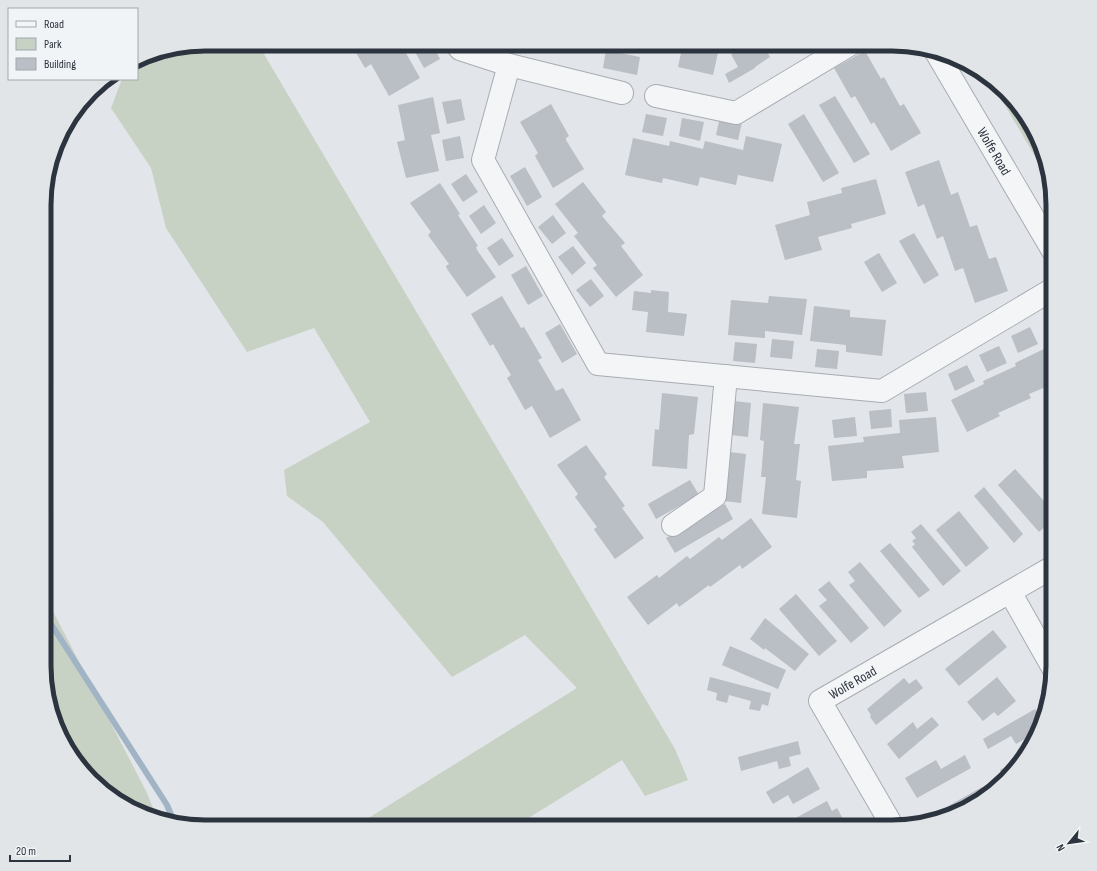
<svg xmlns="http://www.w3.org/2000/svg" width="1097" height="871" font-family="'Sofia Sans Condensed',sans-serif">
<style>
.green{fill:#c8d2c4}
.lines{fill:none;stroke-linecap:round;stroke-linejoin:round}
.stream{stroke:#a1b4c5;stroke-width:6}
.building{fill:#babec5}
.minor-casing{stroke:#a8acb3;stroke-width:24}
.minor{stroke:#f4f5f7;stroke-width:22}
.labels{text-anchor:middle;stroke-width:3.5;stroke-linejoin:round;paint-order:stroke}
.street-label{font-size:14px;fill:#2c343f;stroke:#f1f4f6}
.rim{fill:none;stroke:#2c343f;stroke-width:5}
</style>
<rect width="100%" height="100%" fill="#e2e5e9"/>
<!-- green -->
<g class="green">
<polygon points="205,44 258,44 675,749 688,780 645,796 622,760 514,827 354,827 577,688 525,635 452,677 323,522 287,496 284,470 370,422 314,328 247,352 166,228 151,168 111,108 122,79 137,79 137,62 153,53"/>
<polygon points="989,78 998,84 1037,134 1047,177"/>
<polygon points="45,596 147,793 157,818 143,815 99,787 60,737 44,677"/>
</g>
<g class="lines">
<!-- stream -->
<polyline class="stream" points="44,613 167,805 174,822"/>
</g>
<!-- building -->
<g class="building">
<polygon points="351,44 392,44 395,50 402,46 420,78 389,96 371,64 365,68"/>
<polygon points="421,44 432,44 440,59 424,68 413,48"/>
<polygon points="645,44 720,44 713,75 678,67 681,53 645,46"/>
<polygon points="741,44 763,44 770,57 755,67 755,68 729,83 725,74 738,67 731,54 743,47"/>
<polygon points="606,50 640,57 637,75 603,68"/>
<polygon points="865,51 881,79 884,77 900,106 904,104 921,133 891,151 874,122 871,124 855,96 851,98 834,68"/>
<polygon points="835,96 870,154 854,163 819,105"/>
<polygon points="433,97 440,133 431,135 439,171 406,178 397,142 405,140 398,105"/>
<polygon points="461,99 465,120 447,124 442,102"/>
<polygon points="551,104 569,136 566,138 566,140 584,169 553,188 535,156 538,153 520,122"/>
<polygon points="646,114 667,118 663,136 642,132"/>
<polygon points="804,114 839,173 823,182 788,124"/>
<polygon points="720,117 742,122 738,140 716,135"/>
<polygon points="682,118 704,122 700,141 679,136"/>
<polygon points="460,136 464,158 446,161 442,140"/>
<polygon points="746,136 782,144 773,182 738,175 736,185 700,177 698,186 663,178 662,183 625,175 633,138 669,146 670,141 703,149 705,141 743,150"/>
<polygon points="939,160 951,195 958,192 970,227 977,225 989,259 996,257 1008,291 975,303 963,268 955,271 943,236 937,239 924,204 918,207 905,172"/>
<polygon points="525,167 542,197 527,206 510,176"/>
<polygon points="466,174 478,192 463,202 451,184"/>
<polygon points="876,179 886,214 851,224 852,228 818,237 822,250 785,260 775,225 810,215 807,202 842,193 841,188"/>
<polygon points="583,182 606,212 602,216 625,243 621,246 643,275 616,297 593,268 597,265 574,236 578,233 555,204"/>
<polygon points="440,183 460,214 458,215 478,246 476,247 477,250 496,277 467,297 447,269 446,266 449,264 428,235 431,232 410,203"/>
<polygon points="484,205 496,223 481,234 469,216"/>
<polygon points="553,215 566,233 552,244 538,227"/>
<polygon points="914,233 939,275 924,284 899,241"/>
<polygon points="502,238 514,256 499,266 487,248"/>
<polygon points="573,246 586,263 572,275 558,257"/>
<polygon points="879,253 897,283 882,292 864,262"/>
<polygon points="526,266 543,296 528,305 511,275"/>
<polygon points="591,279 604,296 590,307 576,290"/>
<polygon points="651,290 669,292 668,312 687,314 684,336 646,332 648,312 632,310 634,291 651,293"/>
<polygon points="502,296 521,328 524,327 542,358 538,360 556,391 563,388 581,420 550,438 532,406 525,410 507,378 511,375 505,365 493,344 490,346 471,314"/>
<polygon points="769,296 807,299 802,335 765,331 765,338 728,335 731,300 768,303"/>
<polygon points="814,306 850,310 850,317 886,320 882,356 846,352 846,345 810,341"/>
<polygon points="560,324 577,354 562,363 545,333"/>
<polygon points="1030,327 1038,344 1018,353 1011,336"/>
<polygon points="772,339 794,341 792,359 770,357"/>
<polygon points="735,342 757,344 755,363 733,361"/>
<polygon points="999,346 1007,363 987,372 979,355"/>
<polygon points="1048,347 1053,357 1053,384 1029,394 1031,398 998,413 1000,416 967,432 951,400 984,384 983,381 1016,366 1015,363"/>
<polygon points="817,349 839,351 837,369 815,367"/>
<polygon points="967,365 975,381 955,391 948,374"/>
<polygon points="926,392 928,411 906,413 904,394"/>
<polygon points="662,393 698,397 694,434 689,435 687,469 652,466 655,429 659,430"/>
<polygon points="734,401 751,403 748,437 731,435"/>
<polygon points="763,403 799,407 794,444 800,444 796,480 801,481 797,518 762,514 766,477 761,477 764,441 760,440"/>
<polygon points="891,409 892,427 871,429 869,411"/>
<polygon points="855,417 857,436 834,438 832,420"/>
<polygon points="936,417 939,452 902,456 904,468 867,471 867,478 832,481 828,446 864,442 863,437 900,433 899,420"/>
<polygon points="586,445 607,474 604,477 625,506 622,508 644,538 615,559 595,531 594,529 597,527 575,497 578,494 557,465"/>
<polygon points="729,452 746,454 741,503 724,501"/>
<polygon points="1051,455 1053,458 1053,486 1044,475 1049,470 1043,462"/>
<polygon points="1015,469 1053,511 1053,520 1039,532 998,485"/>
<polygon points="690,480 699,495 656,519 648,504"/>
<polygon points="984,487 1023,534 1014,543 974,496"/>
<polygon points="725,504 733,519 675,553 666,538"/>
<polygon points="959,511 989,548 966,567 936,530"/>
<polygon points="751,518 772,547 742,569 740,565 710,587 709,585 679,607 677,603 648,625 627,597 657,575 659,578 687,556 690,559 719,537 722,540"/>
<polygon points="921,524 961,571 943,586 912,547 915,544 912,541 916,538 911,532"/>
<polygon points="890,543 930,590 919,598 880,551"/>
<polygon points="860,562 902,611 884,627 849,585 855,581 848,572"/>
<polygon points="829,581 869,628 851,643 819,606 827,600 818,590"/>
<polygon points="796,594 837,641 819,656 779,609"/>
<polygon points="765,618 809,654 795,671 765,648 764,650 750,639"/>
<polygon points="993,630 1007,647 959,686 945,669"/>
<polygon points="730,646 786,670 778,689 722,665"/>
<polygon points="710,677 771,693 768,706 762,704 760,711 749,709 751,701 729,695 727,703 716,700 717,693 707,690"/>
<polygon points="997,677 1016,701 998,716 994,712 983,721 967,702"/>
<polygon points="904,678 909,684 916,679 923,688 876,725 870,717 871,715 867,709"/>
<polygon points="1035,709 1042,721 1039,731 1016,744 1011,736 988,749 983,739"/>
<polygon points="932,717 939,725 899,759 887,744 913,722 917,729"/>
<polygon points="798,741 801,754 789,757 791,766 779,769 777,761 741,771 738,757"/>
<polygon points="965,755 971,768 917,798 905,778 936,760 941,769"/>
<polygon points="1022,757 1013,772 1004,779 1000,770"/>
<polygon points="808,767 820,789 793,804 788,795 773,804 766,792"/>
<polygon points="982,787 985,792 954,815 928,820 927,818"/>
<polygon points="827,801 832,811 837,808 843,819 830,826 828,824 822,827 782,827 781,826"/>
</g>
<g class="lines">
<!-- minor casing -->
<g class="minor-casing">
<g id="minor">
<polyline points="456,44 460,49 509,65 622,93"/>
<path id="s1" d="M936,52L1053,251"/>
<polyline points="509,65 483,160 598,364 882,391 1053,289"/>
<polyline points="656,96 736,113 851,44"/>
<polyline points="673,525 715,496 726,376"/>
<polyline points="1010,592 1053,668"/>
<path id="s2" d="M893,827L820,701L1053,567"/>
</g>
</g>
<!-- minor -->
<use href="#minor" class="minor"/>
</g>
<g class="labels">
<!-- street labels -->
<g class="street-label">
<text dy="5" stroke="none"><textPath href="#s1" startOffset="115">Wolfe Road</textPath></text>
<text dy="5" stroke="none"><textPath href="#s2" startOffset="183">Wolfe Road</textPath></text>
</g>
</g>
<!-- crop -->
<path d="M0 0H1097V871H0ZM205 51H892A154 154 0 0 1 1046 205V666A154 154 0 0 1 892 820H205A154 154 0 0 1 51 666V205A154 154 0 0 1 205 51Z" fill="#e1e5e7" fill-rule="evenodd"/>
<path class="rim" d="M205 51H892A154 154 0 0 1 1046 205V666A154 154 0 0 1 892 820H205A154 154 0 0 1 51 666V205A154 154 0 0 1 205 51Z"/>
<!-- legend -->
<rect x="8" y="8" width="130" height="72" fill="#f1f4f6" stroke="#a2a7ad"/>
<rect x="16" y="21" width="20" height="6" fill="#f4f5f7" stroke="#a2a7ad"/>
<text x="44" y="28" font-size="12" fill="#2c343f">Road</text>
<rect x="16" y="38" width="20" height="12" fill="#c8d2c4" stroke="#a2a7ad"/>
<text x="44" y="48" font-size="12" fill="#2c343f">Park</text>
<rect x="16" y="58" width="20" height="12" fill="#babec5" stroke="#a2a7ad"/>
<text x="44" y="68" font-size="12" fill="#2c343f">Building</text>
<!-- north arrow -->
<g transform="translate(1069 843) rotate(241)" stroke="#f1f4f6" stroke-width="3" paint-order="stroke">
<path d="M0-3L7 15L0 10L-7 15Z" fill="#2c343f"/>
<text y="-6" font-size="11" font-weight="bold" text-anchor="middle" fill="#2c343f">N</text>
</g>
<!-- scale -->
<path d="M10 855v6h60v-6" fill="none" stroke="#2c343f" stroke-width="2"/>
<text x="16" y="855" font-size="12" fill="#2c343f" stroke="#f1f4f6" stroke-width="3" paint-order="stroke">20 m</text>
</svg>
